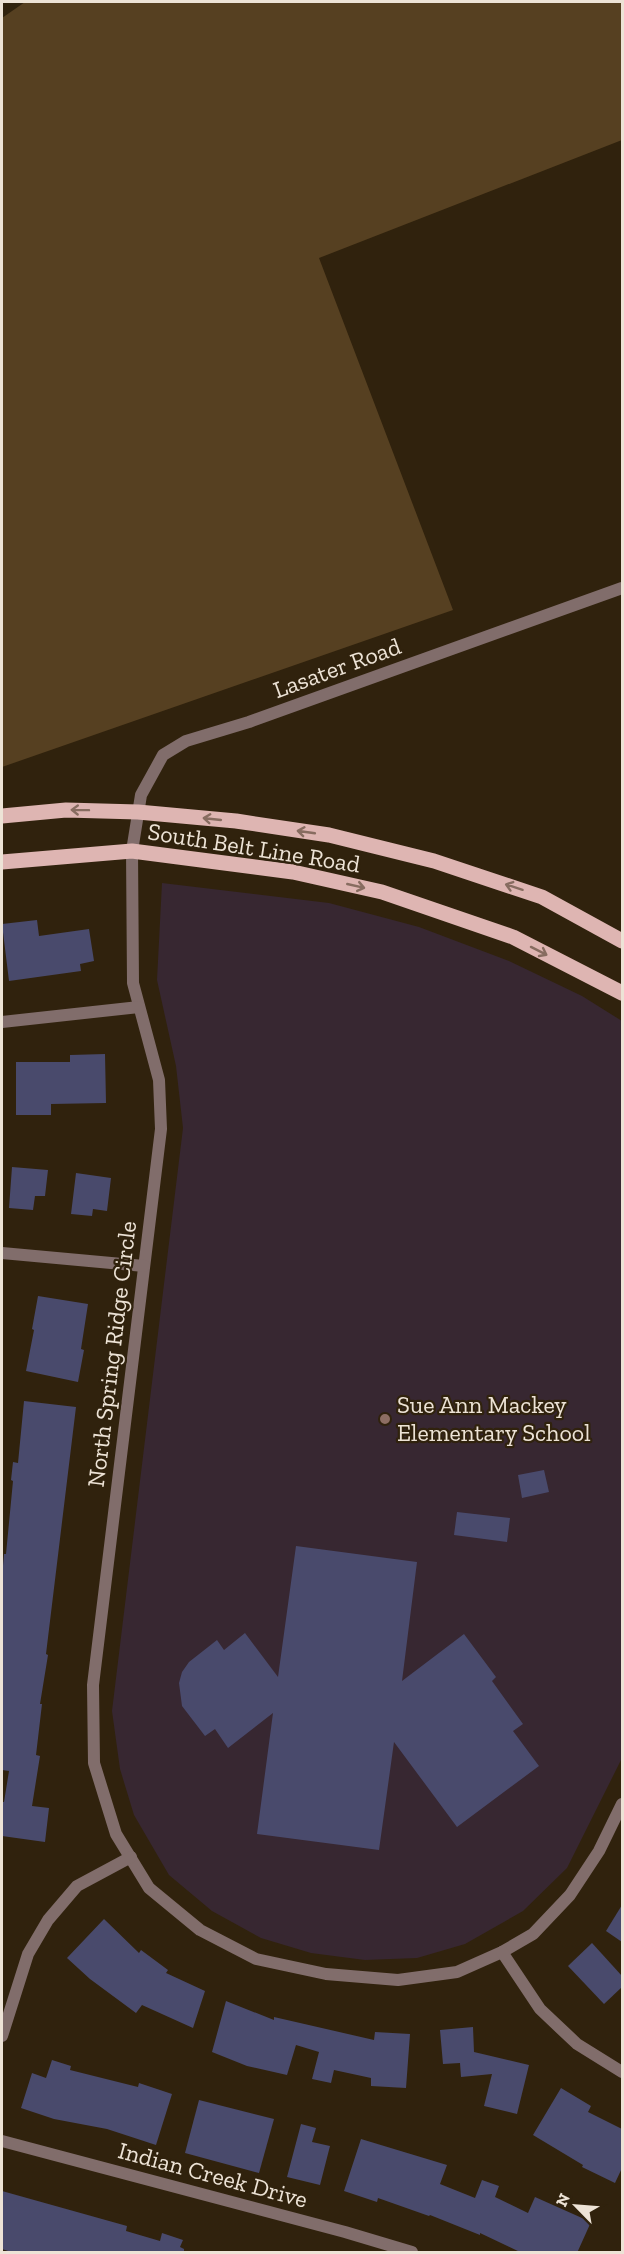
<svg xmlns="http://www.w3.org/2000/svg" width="624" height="2254" font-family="'Zilla Slab',serif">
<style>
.education{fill:#372731}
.green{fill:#564021}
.building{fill:#494a6c}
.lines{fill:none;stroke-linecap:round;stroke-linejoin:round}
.minor{stroke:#816d6b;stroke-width:12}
.tertiary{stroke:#816d6b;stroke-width:12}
.primary{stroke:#deb5b2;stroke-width:15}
.oneway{stroke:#876c60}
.education-dot{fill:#8d6e63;stroke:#30220d;stroke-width:2}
.labels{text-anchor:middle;stroke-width:4.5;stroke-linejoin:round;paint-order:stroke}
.street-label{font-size:24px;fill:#ede3d6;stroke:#30220d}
.poi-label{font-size:24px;fill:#ede3d6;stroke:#30220d;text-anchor:start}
</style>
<rect width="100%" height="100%" fill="#30220d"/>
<!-- education -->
<polygon class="education" points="162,883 329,903 419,927 509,961 582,996 622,1021 622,1758 567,1868 523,1911 465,1944 417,1958 365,1960 311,1953 261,1938 212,1911 169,1875 134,1815 120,1769 112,1711 183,1128 176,1066 157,980"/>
<!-- green -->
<polygon class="green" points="25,2 622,2 622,140 319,258 453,610 2,767 2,18"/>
<!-- building -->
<g class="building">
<polygon points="37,920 39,936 89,929 94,961 80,964 81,971 9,981 2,924"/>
<polygon points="105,1054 106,1103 51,1104 51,1115 16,1115 16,1062 70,1062 70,1055"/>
<polygon points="12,1167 48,1170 45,1196 35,1196 33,1210 9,1208"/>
<polygon points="76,1173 111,1178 107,1211 93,1209 92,1216 71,1214"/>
<polygon points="38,1296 88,1304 81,1349 84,1350 78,1382 26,1371 34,1330 32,1329"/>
<polygon points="24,1401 76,1407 46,1654 48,1655 40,1704 42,1704 36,1755 40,1756 32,1806 49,1808 45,1842 2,1836 2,1802 4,1802 9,1771 2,1770 2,1577 4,1554 6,1554 13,1481 11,1480 13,1462 18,1463"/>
<polygon points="544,1470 549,1492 522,1498 518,1475"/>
<polygon points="457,1512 510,1518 507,1542 454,1535"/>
<polygon points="296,1546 417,1562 402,1681 464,1634 496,1677 492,1681 523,1724 513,1731 539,1766 457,1827 394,1742 379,1850 257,1834 273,1713 228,1748 215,1729 205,1736 182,1706 179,1683 182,1672 189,1662 217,1640 224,1650 245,1633 278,1677"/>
<polygon points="622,1905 622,1942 606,1931"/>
<polygon points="104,1919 139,1953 141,1950 168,1970 166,1973 205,1991 193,2028 142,2005 136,2013 90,1979 67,1958"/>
<polygon points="592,1943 622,1976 622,1987 604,2004 568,1966"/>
<polygon points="226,2001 274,2020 274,2017 374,2040 375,2032 410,2034 406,2088 371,2086 371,2078 334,2070 331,2083 312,2079 319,2052 296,2045 287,2075 247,2066 212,2052"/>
<polygon points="473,2027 474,2052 529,2065 517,2114 484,2106 492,2074 461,2077 460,2063 443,2064 440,2030"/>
<polygon points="52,2060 71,2066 70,2070 138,2087 139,2083 172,2094 156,2145 107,2129 54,2119 21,2108 32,2073 46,2078"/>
<polygon points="561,2088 591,2106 588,2112 622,2129 622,2168 615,2183 582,2167 583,2165 533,2135"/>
<polygon points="199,2100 274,2119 259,2173 185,2153"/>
<polygon points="301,2124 316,2128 312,2142 330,2146 320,2185 287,2177"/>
<polygon points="361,2139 447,2165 440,2184 475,2198 482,2180 499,2186 495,2197 528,2213 535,2197 591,2222 577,2253 522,2253 480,2233 480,2235 430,2215 429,2216 378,2198 377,2202 344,2191"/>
<polygon points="2,2191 127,2226 126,2231 160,2241 162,2233 183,2240 180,2247 184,2249 184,2253 14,2253 2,2249"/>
</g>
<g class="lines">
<!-- minor -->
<g class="minor">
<polyline points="132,851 133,983 159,1080 161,1129 93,1685 94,1763 116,1834 149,1888 200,1930 256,1959 326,1974 398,1980 457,1972 502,1952 533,1934 570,1895 599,1851 622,1804"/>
<polyline points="2,1022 139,1007"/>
<polyline points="2,1253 144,1266"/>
<polyline points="502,1952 540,2009 577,2044 622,2072"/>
<polyline points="2,2036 28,1954 48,1920 77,1886 131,1857"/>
<polyline points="2,2141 345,2232 412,2252"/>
</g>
<!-- tertiary -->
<polyline class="tertiary" points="132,851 141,795 163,755 186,741 249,722 622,588"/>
<!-- primary -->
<g class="primary">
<polyline points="2,816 66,810 138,812 236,821 329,835 434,861 542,897 622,941"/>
<polyline points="2,862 132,851 293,872 382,892 513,937 622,993"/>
</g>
</g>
<!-- one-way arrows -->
<defs><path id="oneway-shaft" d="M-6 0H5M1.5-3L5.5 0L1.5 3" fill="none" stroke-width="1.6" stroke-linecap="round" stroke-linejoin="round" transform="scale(1.5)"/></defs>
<g class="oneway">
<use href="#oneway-shaft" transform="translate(80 810) rotate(-179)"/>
<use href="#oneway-shaft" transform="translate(212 819) rotate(-174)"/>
<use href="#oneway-shaft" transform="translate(306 832) rotate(-172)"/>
<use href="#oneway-shaft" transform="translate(356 886) rotate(13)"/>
<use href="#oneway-shaft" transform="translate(514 887) rotate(-162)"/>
<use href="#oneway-shaft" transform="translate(539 951) rotate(27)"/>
</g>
<!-- markers -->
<circle class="education-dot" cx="385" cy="1419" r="6"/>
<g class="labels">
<!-- street labels -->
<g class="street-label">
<text transform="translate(337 668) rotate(-20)" y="8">Lasater Road</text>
<text transform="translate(254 848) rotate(9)" y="8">South Belt Line Road</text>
<text transform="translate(112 1354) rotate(-83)" y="8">North Spring Ridge Circle</text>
<text transform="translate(213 2175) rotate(15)" y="8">Indian Creek Drive</text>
</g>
<!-- poi labels -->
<g class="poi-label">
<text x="397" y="1413">Sue Ann Mackey<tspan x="397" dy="28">Elementary School</tspan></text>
</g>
</g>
<!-- border -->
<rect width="624" height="2254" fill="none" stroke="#ede3d6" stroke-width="6"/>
<!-- north arrow -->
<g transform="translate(576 2206) rotate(295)" stroke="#30220d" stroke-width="4.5" paint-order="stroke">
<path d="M0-4.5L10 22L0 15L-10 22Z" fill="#ede3d6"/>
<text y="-9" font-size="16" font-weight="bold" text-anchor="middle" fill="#ede3d6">N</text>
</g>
</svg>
